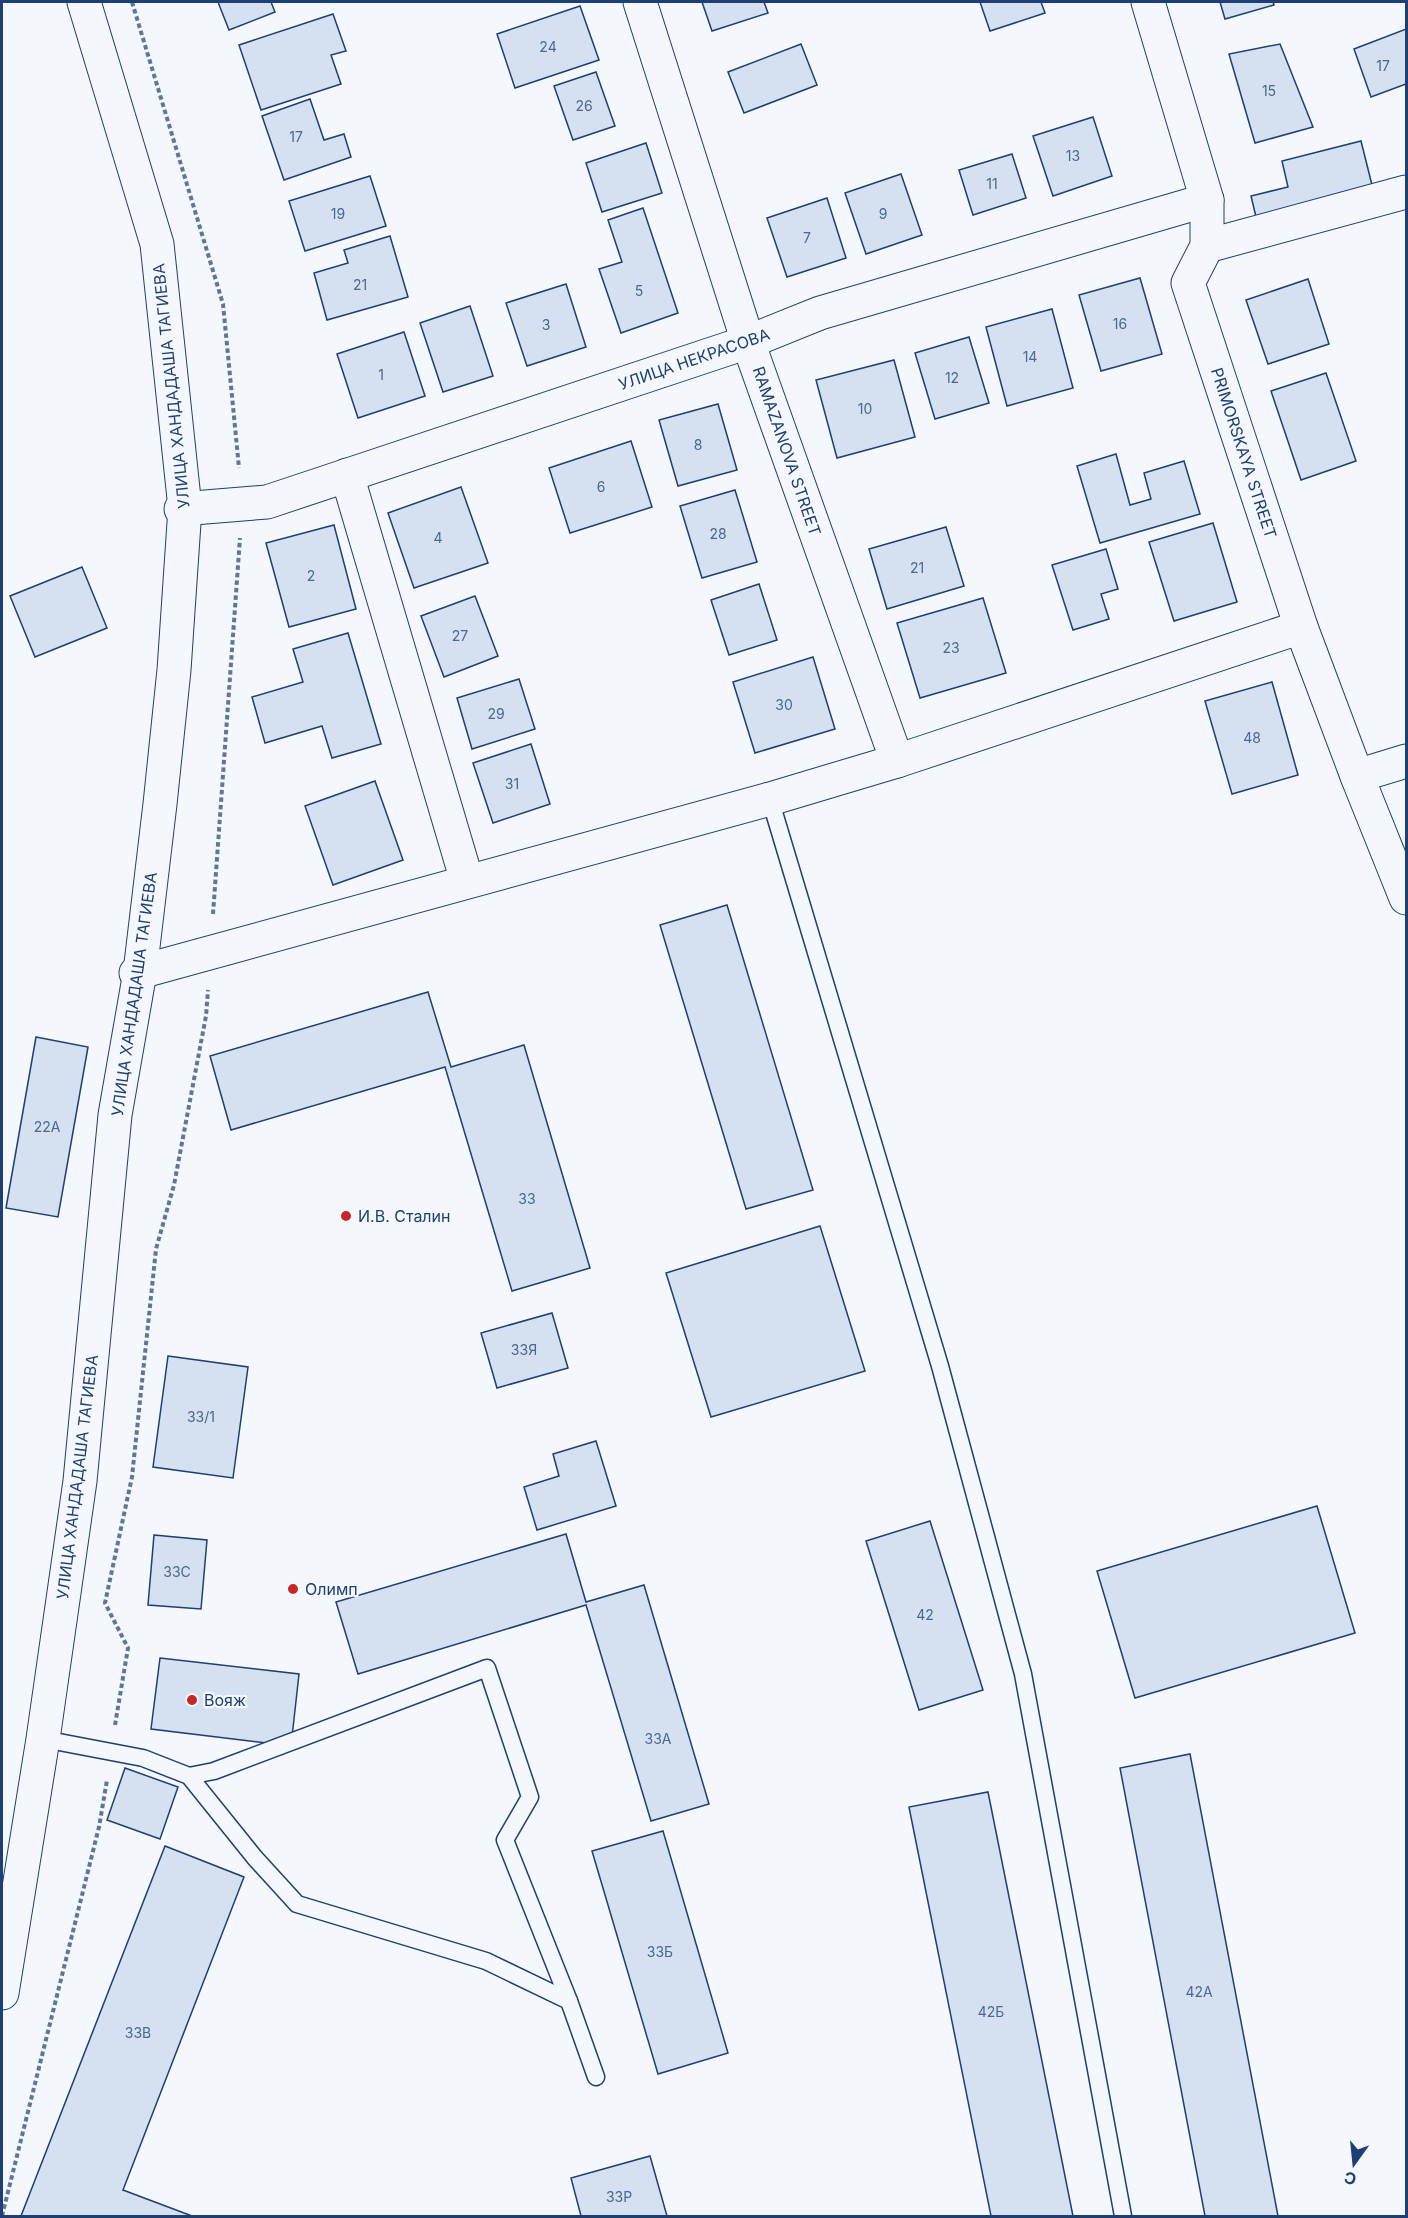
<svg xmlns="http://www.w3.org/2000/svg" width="1408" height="2218" font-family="Inter,sans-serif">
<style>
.building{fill:#d5e0f0;stroke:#1d3f73;stroke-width:1.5}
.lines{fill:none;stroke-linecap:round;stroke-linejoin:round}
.service-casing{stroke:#1d3f73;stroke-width:19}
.minor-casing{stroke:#1d3f73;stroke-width:35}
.tertiary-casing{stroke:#1d3f73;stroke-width:35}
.path{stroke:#5e769c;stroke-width:4;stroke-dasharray:4.5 3;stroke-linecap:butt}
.service{stroke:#f4f7fb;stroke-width:16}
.minor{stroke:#f4f7fb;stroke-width:33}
.tertiary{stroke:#f4f7fb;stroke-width:33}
.poi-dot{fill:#c62828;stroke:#f4f7fb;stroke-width:2}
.labels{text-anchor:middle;stroke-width:4.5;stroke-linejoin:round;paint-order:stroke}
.number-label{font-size:14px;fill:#4b6792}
.street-label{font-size:16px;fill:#1d3f73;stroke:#f4f7fb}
.poi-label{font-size:16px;fill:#1d3f73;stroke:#f4f7fb;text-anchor:start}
</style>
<rect width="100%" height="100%" fill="#f4f7fb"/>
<!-- building -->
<g class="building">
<polygon points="218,2 271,2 275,12 229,30"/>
<polygon points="702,2 764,2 768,13 712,31"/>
<polygon points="980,2 1041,2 1045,13 990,31"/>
<polygon points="1220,2 1273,2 1274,5 1225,19"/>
<polygon points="580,6 599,60 515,88 497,34"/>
<polygon points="333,14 346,51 331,55 341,84 261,110 239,45"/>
<polygon points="1406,29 1406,84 1371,97 1354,49"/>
<polygon points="801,44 817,85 744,113 728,72"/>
<polygon points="1280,44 1313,127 1255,143 1229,54"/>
<polygon points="596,72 615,126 573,140 554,86"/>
<polygon points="310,99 324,140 344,134 351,157 284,180 262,116"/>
<polygon points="1093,117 1112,176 1053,196 1033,136"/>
<polygon points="1361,141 1374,193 1257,221 1251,196 1288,187 1282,161"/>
<polygon points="646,143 662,193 602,212 586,163"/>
<polygon points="1012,154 1026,198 973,215 959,170"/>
<polygon points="901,174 922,235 866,254 845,193"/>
<polygon points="370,176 386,226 305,251 289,201"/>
<polygon points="827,198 846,258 787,277 767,218"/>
<polygon points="643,208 678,313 621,333 599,269 622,262 608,220"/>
<polygon points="390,236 408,297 327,320 314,273 348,263 344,250"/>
<polygon points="1140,278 1162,354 1101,371 1079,295"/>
<polygon points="1308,279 1329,344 1268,364 1246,300"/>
<polygon points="566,284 586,347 527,366 506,303"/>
<polygon points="470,306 493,376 443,392 420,323"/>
<polygon points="1052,309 1073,388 1007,406 986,327"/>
<polygon points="404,332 425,396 358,418 337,354"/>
<polygon points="969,337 989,403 935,419 915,353"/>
<polygon points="894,360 915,437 837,458 816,380"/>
<polygon points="1326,373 1356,461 1301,480 1271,391"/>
<polygon points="718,404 737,470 678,486 659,420"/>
<polygon points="631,441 652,507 570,533 549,468"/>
<polygon points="1116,454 1130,505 1151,499 1144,473 1184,461 1200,514 1100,543 1077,466"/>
<polygon points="461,487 488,563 414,588 388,513"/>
<polygon points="735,490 757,562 702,578 680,506"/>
<polygon points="1213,523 1237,602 1174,621 1149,542"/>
<polygon points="334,525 356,609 289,627 266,543"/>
<polygon points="946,527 964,586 887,609 869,549"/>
<polygon points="1106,549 1118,589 1101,594 1109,619 1073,630 1052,565"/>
<polygon points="82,567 107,628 35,657 10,596"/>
<polygon points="759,584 777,640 729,655 711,600"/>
<polygon points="475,596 498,656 444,677 421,616"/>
<polygon points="983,598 1006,673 920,698 897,623"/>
<polygon points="348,633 381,744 332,758 322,726 265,743 252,697 303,682 293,649"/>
<polygon points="813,657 835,729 755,753 733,682"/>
<polygon points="519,679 535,729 472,749 457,698"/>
<polygon points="1272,682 1298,775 1232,794 1205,701"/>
<polygon points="531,744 550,804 493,823 473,763"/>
<polygon points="375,781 403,860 333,885 305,806"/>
<polygon points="727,905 813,1190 746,1209 660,925"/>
<polygon points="428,992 451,1067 524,1045 590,1268 512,1291 445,1067 231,1130 210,1056"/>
<polygon points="36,1037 88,1047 58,1217 6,1208"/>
<polygon points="820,1226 865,1371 711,1417 666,1273"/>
<polygon points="552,1313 568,1368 497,1388 481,1333"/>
<polygon points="168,1356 248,1367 233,1478 153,1467"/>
<polygon points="596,1441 616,1506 537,1530 524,1487 559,1476 553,1454"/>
<polygon points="1317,1506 1355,1633 1135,1698 1097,1571"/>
<polygon points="930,1521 983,1690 919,1710 866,1541"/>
<polygon points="566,1534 586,1602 644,1585 709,1804 651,1821 586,1605 358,1674 336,1602"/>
<polygon points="154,1535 207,1540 201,1609 148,1605"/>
<polygon points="160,1658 299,1674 291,1746 151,1729"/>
<polygon points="1190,1754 1278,2216 1205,2216 1120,1768"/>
<polygon points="125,1768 178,1787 160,1839 107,1820"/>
<polygon points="988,1792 1073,2216 991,2216 909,1807"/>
<polygon points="663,1831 728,2053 658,2074 592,1851"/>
<polygon points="165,1846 244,1877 123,2190 192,2216 21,2216"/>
<polygon points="650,2156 667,2216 581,2216 571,2178"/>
</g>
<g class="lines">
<!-- service casing -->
<g class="service-casing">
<g id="service">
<polyline points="770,799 940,1366 1023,1674 1123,2216"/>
<polyline points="38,1738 143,1758 189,1776 255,1858 297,1904 486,1961 569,2001 596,2077"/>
<polyline points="189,1776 214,1771 487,1668 530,1797 505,1840 569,2001"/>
</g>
</g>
<!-- minor casing -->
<g class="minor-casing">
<g id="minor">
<polyline points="640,2 748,342 897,761"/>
<polyline points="1148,2 1207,200 1207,246 1188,283 1301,627 1357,776 1406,898"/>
<polyline points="1207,246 1406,192"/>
<polyline points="347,475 467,881"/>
<polyline points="181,509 267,502 748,342 820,313 1207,200"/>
<polyline points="1357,776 1406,761"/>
<polyline points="136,973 770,799 897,761 1301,627"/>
</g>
</g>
<!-- tertiary casing -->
<g class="tertiary-casing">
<polyline id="tertiary" points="2,1993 43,1739 80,1481 115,1115 140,972 160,804 174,670 185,508 157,244 84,2"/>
</g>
<!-- path -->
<g class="path">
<polyline points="132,2 223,304 239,468"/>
<polyline points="213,914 240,538"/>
<polyline points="115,1725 128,1648 105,1603 132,1477 156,1249 174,1185 206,1016 208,990"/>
<polyline points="2,2216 99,1827 107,1780"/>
</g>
<!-- service -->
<use href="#service" class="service"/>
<!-- minor -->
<use href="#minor" class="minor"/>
<!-- tertiary -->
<use href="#tertiary" class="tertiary"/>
</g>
<!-- markers -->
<g class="poi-dot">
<circle cx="346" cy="1216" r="6"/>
<circle cx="293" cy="1589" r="6"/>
<circle cx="192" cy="1700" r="6"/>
</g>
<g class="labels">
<!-- number labels -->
<g class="number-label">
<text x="548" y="52">24</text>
<text x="1383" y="71">17</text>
<text x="1269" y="96">15</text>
<text x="584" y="111">26</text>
<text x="296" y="142">17</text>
<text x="1073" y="161">13</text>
<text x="992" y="189">11</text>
<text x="338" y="219">19</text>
<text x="883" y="219">9</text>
<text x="807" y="243">7</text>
<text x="360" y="290">21</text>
<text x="639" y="296">5</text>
<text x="1120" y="329">16</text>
<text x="546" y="330">3</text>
<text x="1030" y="362">14</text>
<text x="381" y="380">1</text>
<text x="952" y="383">12</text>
<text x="865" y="414">10</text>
<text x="698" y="450">8</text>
<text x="601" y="492">6</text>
<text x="718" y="539">28</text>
<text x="438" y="543">4</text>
<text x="917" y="573">21</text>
<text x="311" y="581">2</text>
<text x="460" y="641">27</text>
<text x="951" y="653">23</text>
<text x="784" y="710">30</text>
<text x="496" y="719">29</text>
<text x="1252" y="743">48</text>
<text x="512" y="789">31</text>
<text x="47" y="1132">22А</text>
<text x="527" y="1204">33</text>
<text x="524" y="1355">33Я</text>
<text x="201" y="1422">33/1</text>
<text x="177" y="1577">33С</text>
<text x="925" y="1620">42</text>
<text x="658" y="1744">33А</text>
<text x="660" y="1957">33Б</text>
<text x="1199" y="1997">42А</text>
<text x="991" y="2017">42Б</text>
<text x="138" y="2038">33В</text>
<text x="619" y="2202">33Р</text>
</g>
<!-- street labels -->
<g class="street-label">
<text transform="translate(694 359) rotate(-19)" y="6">УЛИЦА НЕКРАСОВА</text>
<text transform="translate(171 386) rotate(-96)" y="6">УЛИЦА ХАНДАДАША ТАГИЕВА</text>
<text transform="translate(787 451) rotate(71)" y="6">RAMAZANOVA STREET</text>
<text transform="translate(1244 453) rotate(72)" y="6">PRIMORSKAYA STREET</text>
<text transform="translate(134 994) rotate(-82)" y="6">УЛИЦА ХАНДАДАША ТАГИЕВА</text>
<text transform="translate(77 1477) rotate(-83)" y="6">УЛИЦА ХАНДАДАША ТАГИЕВА</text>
</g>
<!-- poi labels -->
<g class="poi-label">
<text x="358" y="1222">И.В. Сталин</text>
<text x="305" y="1595">Олимп</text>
<text x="204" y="1706">Вояж</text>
</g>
</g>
<!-- border -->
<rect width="1408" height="2218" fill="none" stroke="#1d3f73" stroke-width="6"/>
<!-- north arrow -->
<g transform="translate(1354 2164) rotate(195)" stroke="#f4f7fb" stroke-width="4.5" paint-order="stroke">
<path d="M0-4.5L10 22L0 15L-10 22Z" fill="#1d3f73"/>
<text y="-9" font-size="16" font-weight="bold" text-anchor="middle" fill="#1d3f73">С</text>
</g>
</svg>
